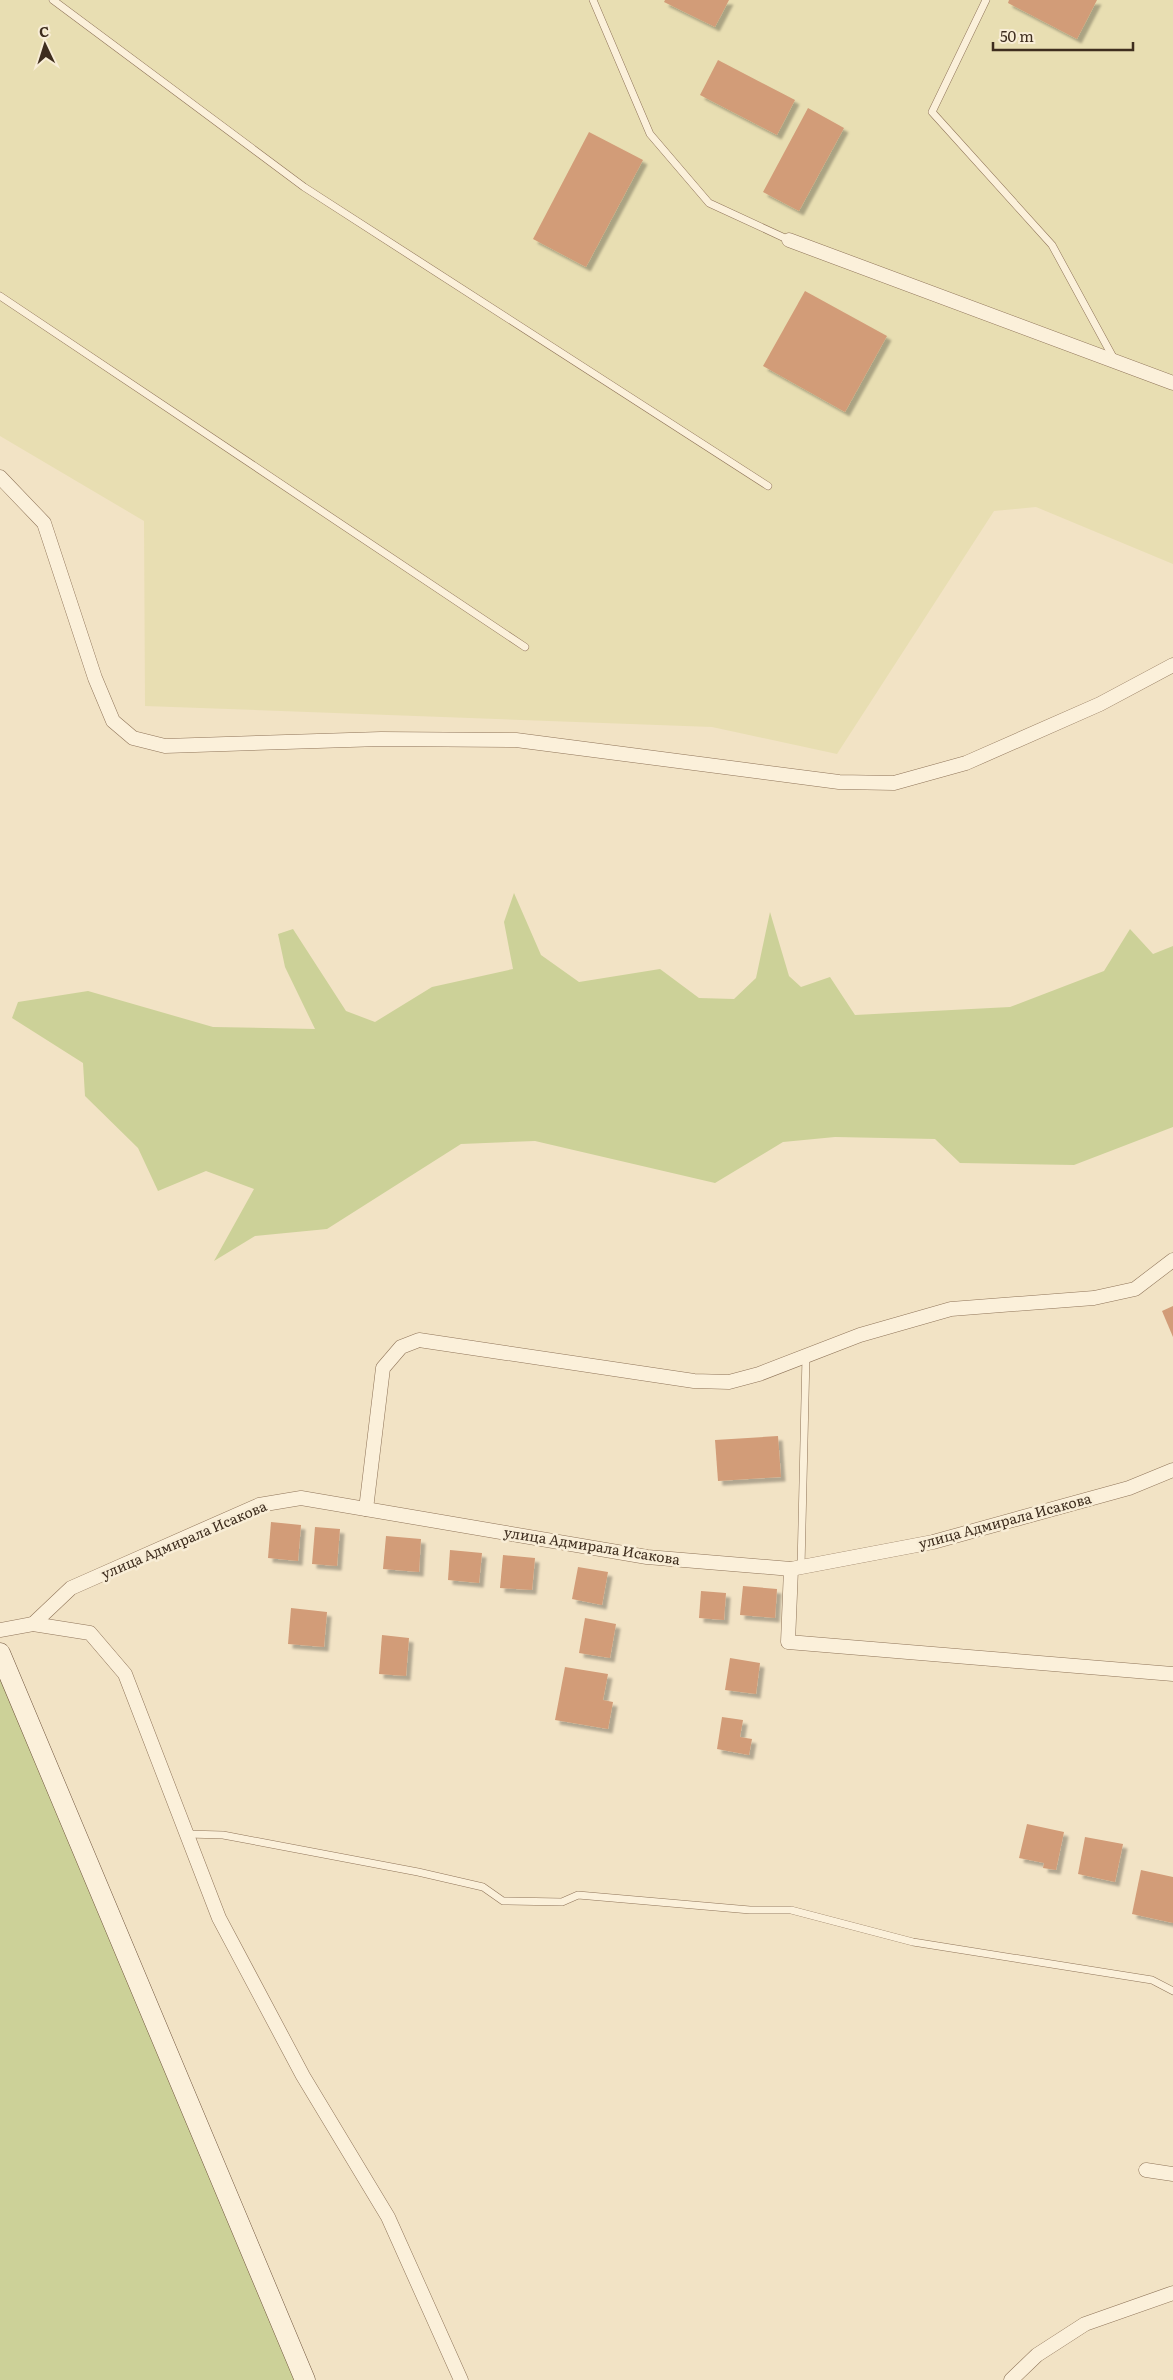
<svg xmlns="http://www.w3.org/2000/svg" width="1173" height="2380" font-family="Literata,serif">
<style>
.farmland{fill:#e8deb2}
.green{fill:#ccd198}
.building{fill:#d29c78;filter:url(#shadow)}
.lines{fill:none;stroke-linecap:round;stroke-linejoin:round}
.service-casing{stroke:#8f7459;stroke-width:8}
.minor-casing{stroke:#8f7459;stroke-width:15}
.secondary-casing{stroke:#70553c;stroke-width:21}
.service{stroke:#fbf0da;stroke-width:7}
.minor{stroke:#fbf0da;stroke-width:14}
.secondary{stroke:#fbf0da;stroke-width:20}
.labels{text-anchor:middle;stroke-width:5;stroke-linejoin:round;paint-order:stroke}
.street-label{font-size:14px;fill:#3e2d1e;stroke:#f8edd6}
</style>
<defs>
<filter id="shadow"><feDropShadow dx="4.5" dy="4.5" stdDeviation="1" flood-color="#0004"/></filter>
</defs>
<rect width="100%" height="100%" fill="#f2e3c5"/>
<!-- farmland -->
<polygon class="farmland" points="0,0 1173,0 1173,564 1036,507 994,511 837,754 712,727 145,706 144,521 0,436"/>
<!-- green -->
<g class="green">
<polygon points="514,893 541,955 579,982 660,969 699,998 734,999 756,978 770,912 789,976 801,987 830,977 855,1015 1010,1007 1104,971 1130,929 1153,954 1173,946 1173,1127 1074,1165 960,1163 935,1139 835,1137 783,1142 715,1183 535,1141 461,1144 327,1229 255,1236 214,1261 254,1189 206,1171 158,1191 138,1148 85,1096 83,1063 12,1018 18,1002 88,991 213,1027 315,1029 285,967 278,934 293,929 346,1011 375,1022 432,987 513,969 504,922"/>
<polygon points="0,1669 298,2380 0,2380"/>
</g>
<!-- building -->
<g class="building">
<polygon points="665,0 729,0 715,27 664,2"/>
<polygon points="1009,0 1097,0 1077,39 1008,3"/>
<polygon points="718,60 795,100 777,135 700,95"/>
<polygon points="808,108 844,128 799,211 763,192"/>
<polygon points="589,132 643,160 586,267 533,239"/>
<polygon points="805,291 887,336 845,412 763,366"/>
<polygon points="1173,1306 1173,1337 1162,1311"/>
<polygon points="778,1436 781,1477 718,1481 715,1440"/>
<polygon points="271,1522 301,1525 298,1561 268,1558"/>
<polygon points="315,1527 340,1529 337,1566 312,1564"/>
<polygon points="386,1536 421,1539 419,1572 383,1569"/>
<polygon points="450,1550 482,1553 479,1583 448,1580"/>
<polygon points="503,1555 535,1558 532,1590 500,1588"/>
<polygon points="578,1567 608,1572 602,1605 572,1599"/>
<polygon points="743,1586 777,1589 775,1618 740,1615"/>
<polygon points="701,1591 726,1593 724,1620 699,1618"/>
<polygon points="291,1608 327,1612 324,1647 288,1644"/>
<polygon points="585,1618 616,1624 610,1658 579,1653"/>
<polygon points="382,1635 409,1638 406,1676 379,1674"/>
<polygon points="730,1658 760,1663 756,1694 725,1690"/>
<polygon points="565,1667 608,1674 603,1700 613,1702 608,1729 555,1720"/>
<polygon points="722,1717 743,1720 740,1737 752,1739 749,1755 717,1749"/>
<polygon points="1027,1824 1064,1832 1056,1870 1043,1868 1044,1863 1019,1858"/>
<polygon points="1085,1837 1123,1844 1115,1882 1078,1874"/>
<polygon points="1141,1870 1173,1877 1173,1923 1132,1914"/>
</g>
<g class="lines">
<!-- service casing -->
<g class="service-casing">
<g id="service">
<polyline points="53,0 304,187 768,486"/>
<polyline points="593,0 650,134 709,203 789,240"/>
<polyline points="986,0 932,112 1052,245 1114,359"/>
<polyline points="0,296 525,647"/>
<polyline points="801,1567 806,1356"/>
<polyline points="187,1834 223,1835 418,1872 483,1887 503,1901 562,1902 578,1895 750,1910 791,1910 913,1942 1152,1980 1173,1991"/>
</g>
</g>
<!-- minor casing -->
<g class="minor-casing">
<g id="minor">
<polyline points="789,240 1173,383"/>
<polyline points="0,477 44,523 95,678 113,721 133,738 165,746 381,739 516,740 839,782 894,783 966,763 1100,704 1173,665"/>
<polyline points="366,1509 383,1368 401,1347 419,1340 694,1381 729,1382 759,1374 860,1335 951,1309 1094,1298 1135,1289 1173,1260"/>
<polyline points="791,1569 788,1642 1173,1674"/>
<polyline points="33,1624 71,1588 259,1505 301,1498 647,1557 791,1569 933,1542 1129,1488 1173,1470"/>
<polyline points="0,1630 33,1624 90,1633 125,1674 219,1918 303,2076 388,2217 461,2380"/>
<polyline points="1146,2170 1173,2174"/>
<polyline points="1011,2380 1037,2355 1085,2324 1173,2293"/>
</g>
</g>
<!-- secondary casing -->
<g class="secondary-casing">
<polyline id="secondary" points="0,1653 305,2380"/>
</g>
<!-- service -->
<use href="#service" class="service"/>
<!-- minor -->
<use href="#minor" class="minor"/>
<!-- secondary -->
<use href="#secondary" class="secondary"/>
</g>
<g class="labels">
<!-- street labels -->
<g class="street-label">
<text transform="translate(1005 1521) rotate(-15)" y="5">улица Адмирала Исакова</text>
<text transform="translate(184 1540) rotate(-23)" y="5">улица Адмирала Исакова</text>
<text transform="translate(592 1546) rotate(9)" y="5">улица Адмирала Исакова</text>
</g>
</g>
<!-- north arrow -->
<g transform="translate(45 45) rotate(356)" stroke="#f8edd6" stroke-width="4" paint-order="stroke">
<path d="M0-4L9 19L0 12L-9 19Z" fill="#3e2d1e"/>
<text y="-8" font-size="14" font-weight="bold" text-anchor="middle" fill="#3e2d1e">С</text>
</g>
<!-- scale -->
<path d="M993 42v8h140v-8" fill="none" stroke="#3e2d1e" stroke-width="2.5"/>
<text x="1000" y="42" font-size="15" fill="#3e2d1e" stroke="#f8edd6" stroke-width="4" paint-order="stroke">50 m</text>
</svg>
